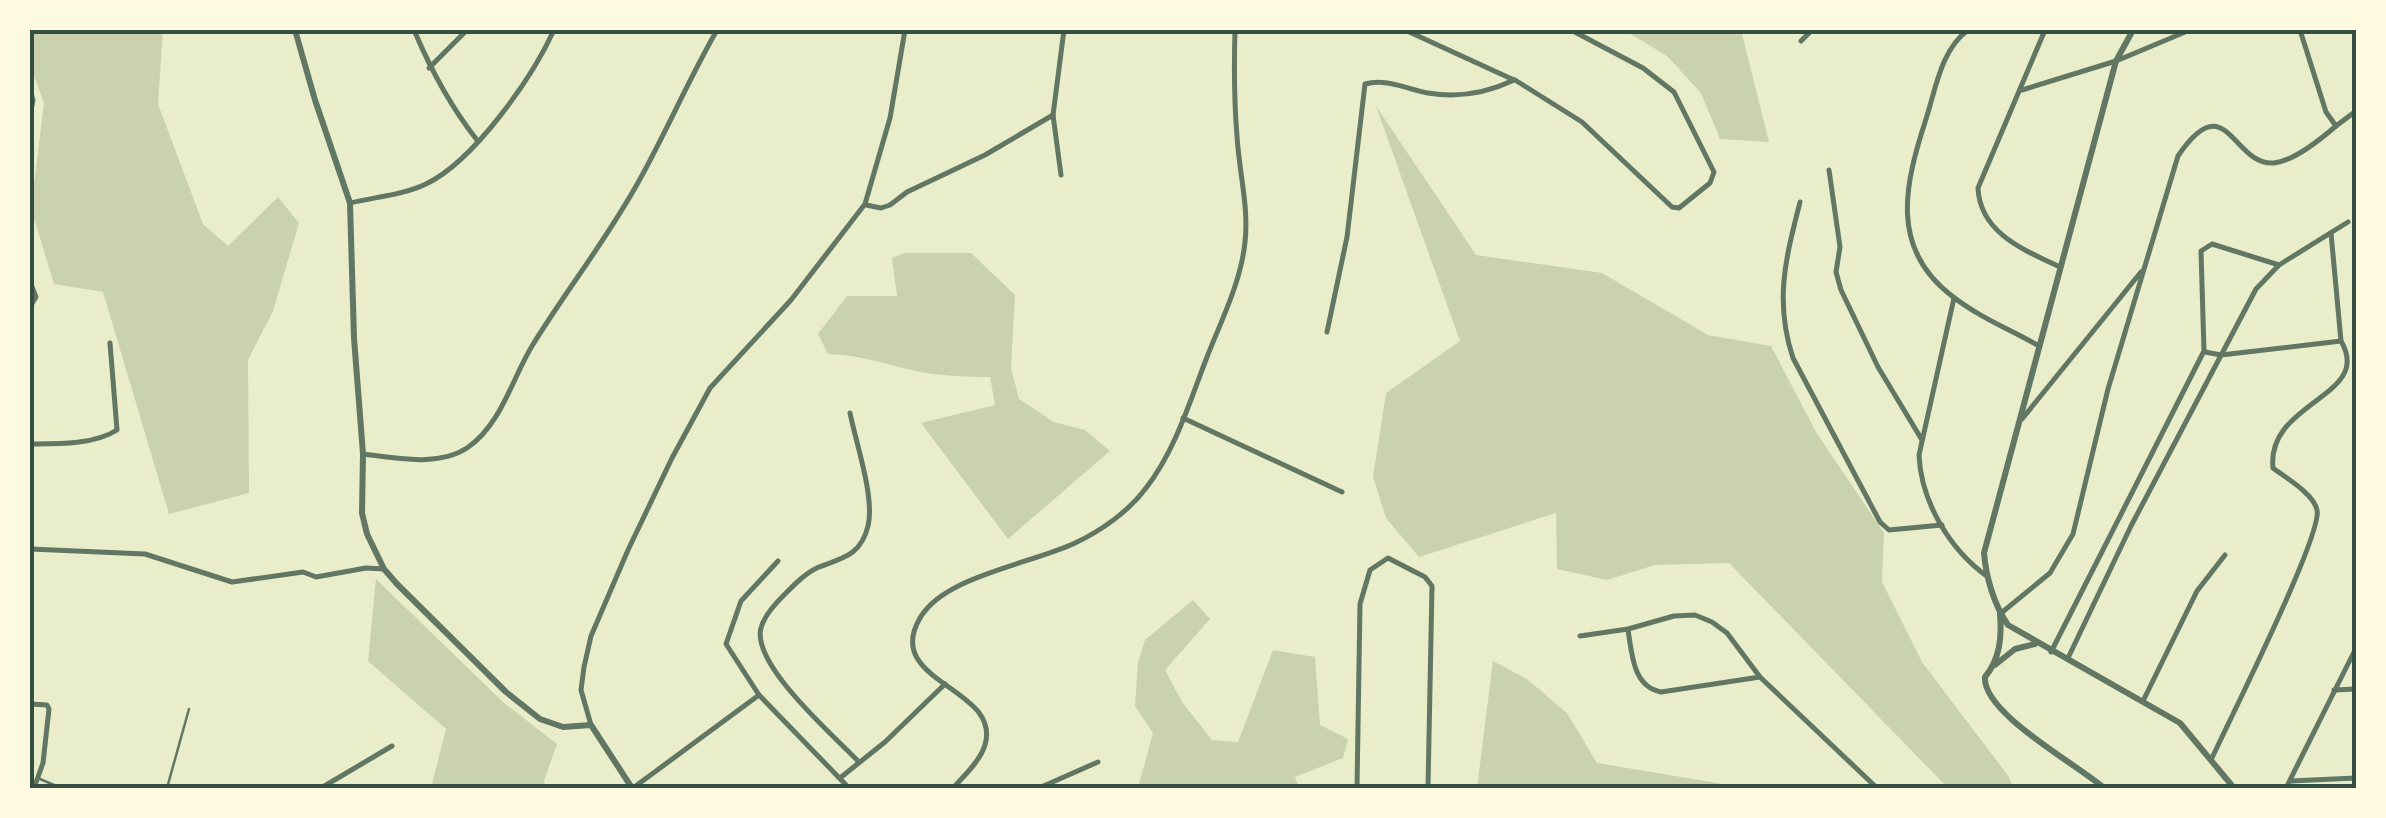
<svg xmlns="http://www.w3.org/2000/svg" width="2386" height="818" font-family="'Public Sans',sans-serif">
<style>
.green{fill:#cad2ad}
.lines{fill:none;stroke-linecap:round;stroke-linejoin:round}
.service{stroke:#617663;stroke-width:2.5}
.minor{stroke:#617663;stroke-width:5}
.tertiary{stroke:#617663;stroke-width:6}
.neatline{fill:none;stroke:#344e41;stroke-width:4}
</style>
<rect width="100%" height="100%" fill="#e9edc9"/>
<!-- green -->
<g class="green">
<polygon points="30,30 163,30 158,104 203,224 228,246 278,197 299,223 273,311 248,360 249,493 169,514 103,292 54,284 31,209 44,103 30,65"/>
<polygon points="1624,30 1741,30 1769,142 1720,139 1701,93 1667,56"/>
<polygon points="1376,106 1476,255 1602,273 1708,335 1771,346 1816,432 1884,533 1882,582 1922,662 2009,777 2013,788 1948,788 1729,563 1655,565 1607,580 1557,569 1556,513 1419,557 1386,518 1373,477 1386,393 1460,341"/>
<path d="M905,253H971L1015,295L1011,368L1019,399L1054,422L1085,430L1110,451L1008,539L921,423L995,405L990,377C966,377 944,376 920,372C887,365 862,355 828,354L818,334L847,296H897L892,258Z"/>
<polygon points="376,579 504,703 557,744 544,781 546,788 431,788 446,729 368,661"/>
<polygon points="1193,600 1210,619 1165,670 1182,702 1212,740 1238,742 1273,650 1315,657 1320,725 1348,739 1343,758 1295,777 1299,788 1138,788 1153,733 1135,706 1138,662 1145,640"/>
<polygon points="1493,661 1527,679 1567,713 1597,763 1747,788 1477,788"/>
</g>
<g class="lines">
<!-- service -->
<g class="service">
<polyline points="40,779 61,788"/>
<polyline points="167,788 189,709"/>
</g>
<!-- minor -->
<g class="minor">
<path d="M414,30C431,70 450,106 477,140"/>
<path d="M1968,30C1941,50 1936,88 1926,119C1905,184 1889,248 1952,296C1977,316 2011,330 2039,346"/>
<path d="M2045,30L1978,188C1980,233 2024,250 2060,267"/>
<polyline points="1801,41 1812,30"/>
<polyline points="429,68 467,30"/>
<polyline points="1515,80 1582,122 1672,207 1679,208 1710,183 1714,172 1674,92 1643,68 1571,30"/>
<polyline points="30,90 33,100 30,115"/>
<polyline points="2022,90 2116,61 2190,30"/>
<polyline points="2336,126 2356,111"/>
<polyline points="1829,170 1840,247 1836,272 1841,290 1878,367 1922,440"/>
<polyline points="1061,175 1053,115 1064,30"/>
<path d="M1800,202C1786,257 1774,301 1793,358L1880,522L1889,530L1942,525"/>
<path d="M350,203C375,197 403,195 426,184C474,161 532,78 554,30"/>
<polyline points="866,205 881,208 890,205 907,192 985,155 1053,115"/>
<polyline points="30,282 36,297 30,307"/>
<path d="M1954,298L1919,455C1921,502 1950,550 1988,577"/>
<path d="M1327,332L1347,237L1365,84C1386,78 1407,89 1428,93C1458,98 1487,93 1514,80L1405,30"/>
<polyline points="2205,352 2221,355 2341,341"/>
<path d="M850,413C856,443 875,498 868,526C861,555 843,558 819,567C805,573 793,586 783,596C775,604 764,616 761,628C751,664 834,736 858,761"/>
<polyline points="1183,418 1342,492"/>
<polyline points="2022,419 2141,272"/>
<path d="M30,444C56,444 94,445 117,430L110,343"/>
<path d="M363,454C395,458 438,467 467,448C501,425 512,379 532,346C567,289 608,238 640,179C667,130 689,79 717,30"/>
<polyline points="30,549 145,554 232,582 303,572 316,577 366,568 384,569"/>
<polyline points="778,561 741,601 726,644 759,695 849,788"/>
<path d="M2000,614L2050,573L2073,534L2108,389L2178,156C2227,84 2232,166 2274,163C2294,161 2321,139 2336,126L2326,112L2300,30"/>
<path d="M1628,630C1632,654 1633,687 1661,692L1760,677"/>
<polyline points="1580,636 1628,629 1674,616 1695,615 1712,622 1727,633 1760,677 1877,788"/>
<polyline points="2051,652 2204,351 2201,251 2212,244 2279,265"/>
<polyline points="2068,658 2131,526 2256,289 2279,265 2348,222"/>
<polyline points="2334,690 2356,689"/>
<polyline points="2143,701 2197,591 2225,555"/>
<polyline points="30,704 47,705 49,709 43,763 34,788"/>
<polyline points="591,725 581,690 584,667 591,636 628,550 672,458 710,388 791,300 865,204 890,118 905,30"/>
<path d="M2212,758C2228,723 2323,534 2317,510C2314,494 2286,478 2273,468C2266,401 2374,397 2341,341L2331,233"/>
<polyline points="840,778 885,742 945,684"/>
<polyline points="2291,781 2356,778"/>
<polyline points="321,788 392,746"/>
<polyline points="633,788 759,695"/>
<path d="M953,788C964,776 980,761 985,745C1002,687 882,683 920,618C944,576 1031,564 1075,543C1101,531 1129,511 1146,488C1175,451 1190,401 1207,357C1221,321 1241,282 1245,242C1249,207 1239,172 1237,136C1234,101 1234,65 1235,30"/>
<polyline points="1039,788 1098,762"/>
<polyline points="1357,788 1360,604 1370,570 1388,558 1425,577 1432,586 1428,788"/>
<polyline points="2286,788 2356,648"/>
</g>
<!-- tertiary -->
<g class="tertiary">
<polyline points="295,30 315,100 350,203 354,338 363,454 362,513 367,534 384,569 397,584 506,692 540,719 563,727 591,725 632,788"/>
<path d="M2133,30L2116,61L1984,553C1986,577 1994,605 2008,625L2180,723L2234,788"/>
<path d="M2000,614C2002,637 2000,659 1985,677C1982,713 2078,765 2104,788"/>
<polyline points="1995,665 2015,649 2035,644"/>
</g>
</g>
<!-- border -->
<rect width="2386" height="818" fill="none" stroke="#fefae0" stroke-width="65"/>
<rect x="32" y="32" width="2322" height="754" class="neatline"/>
</svg>
